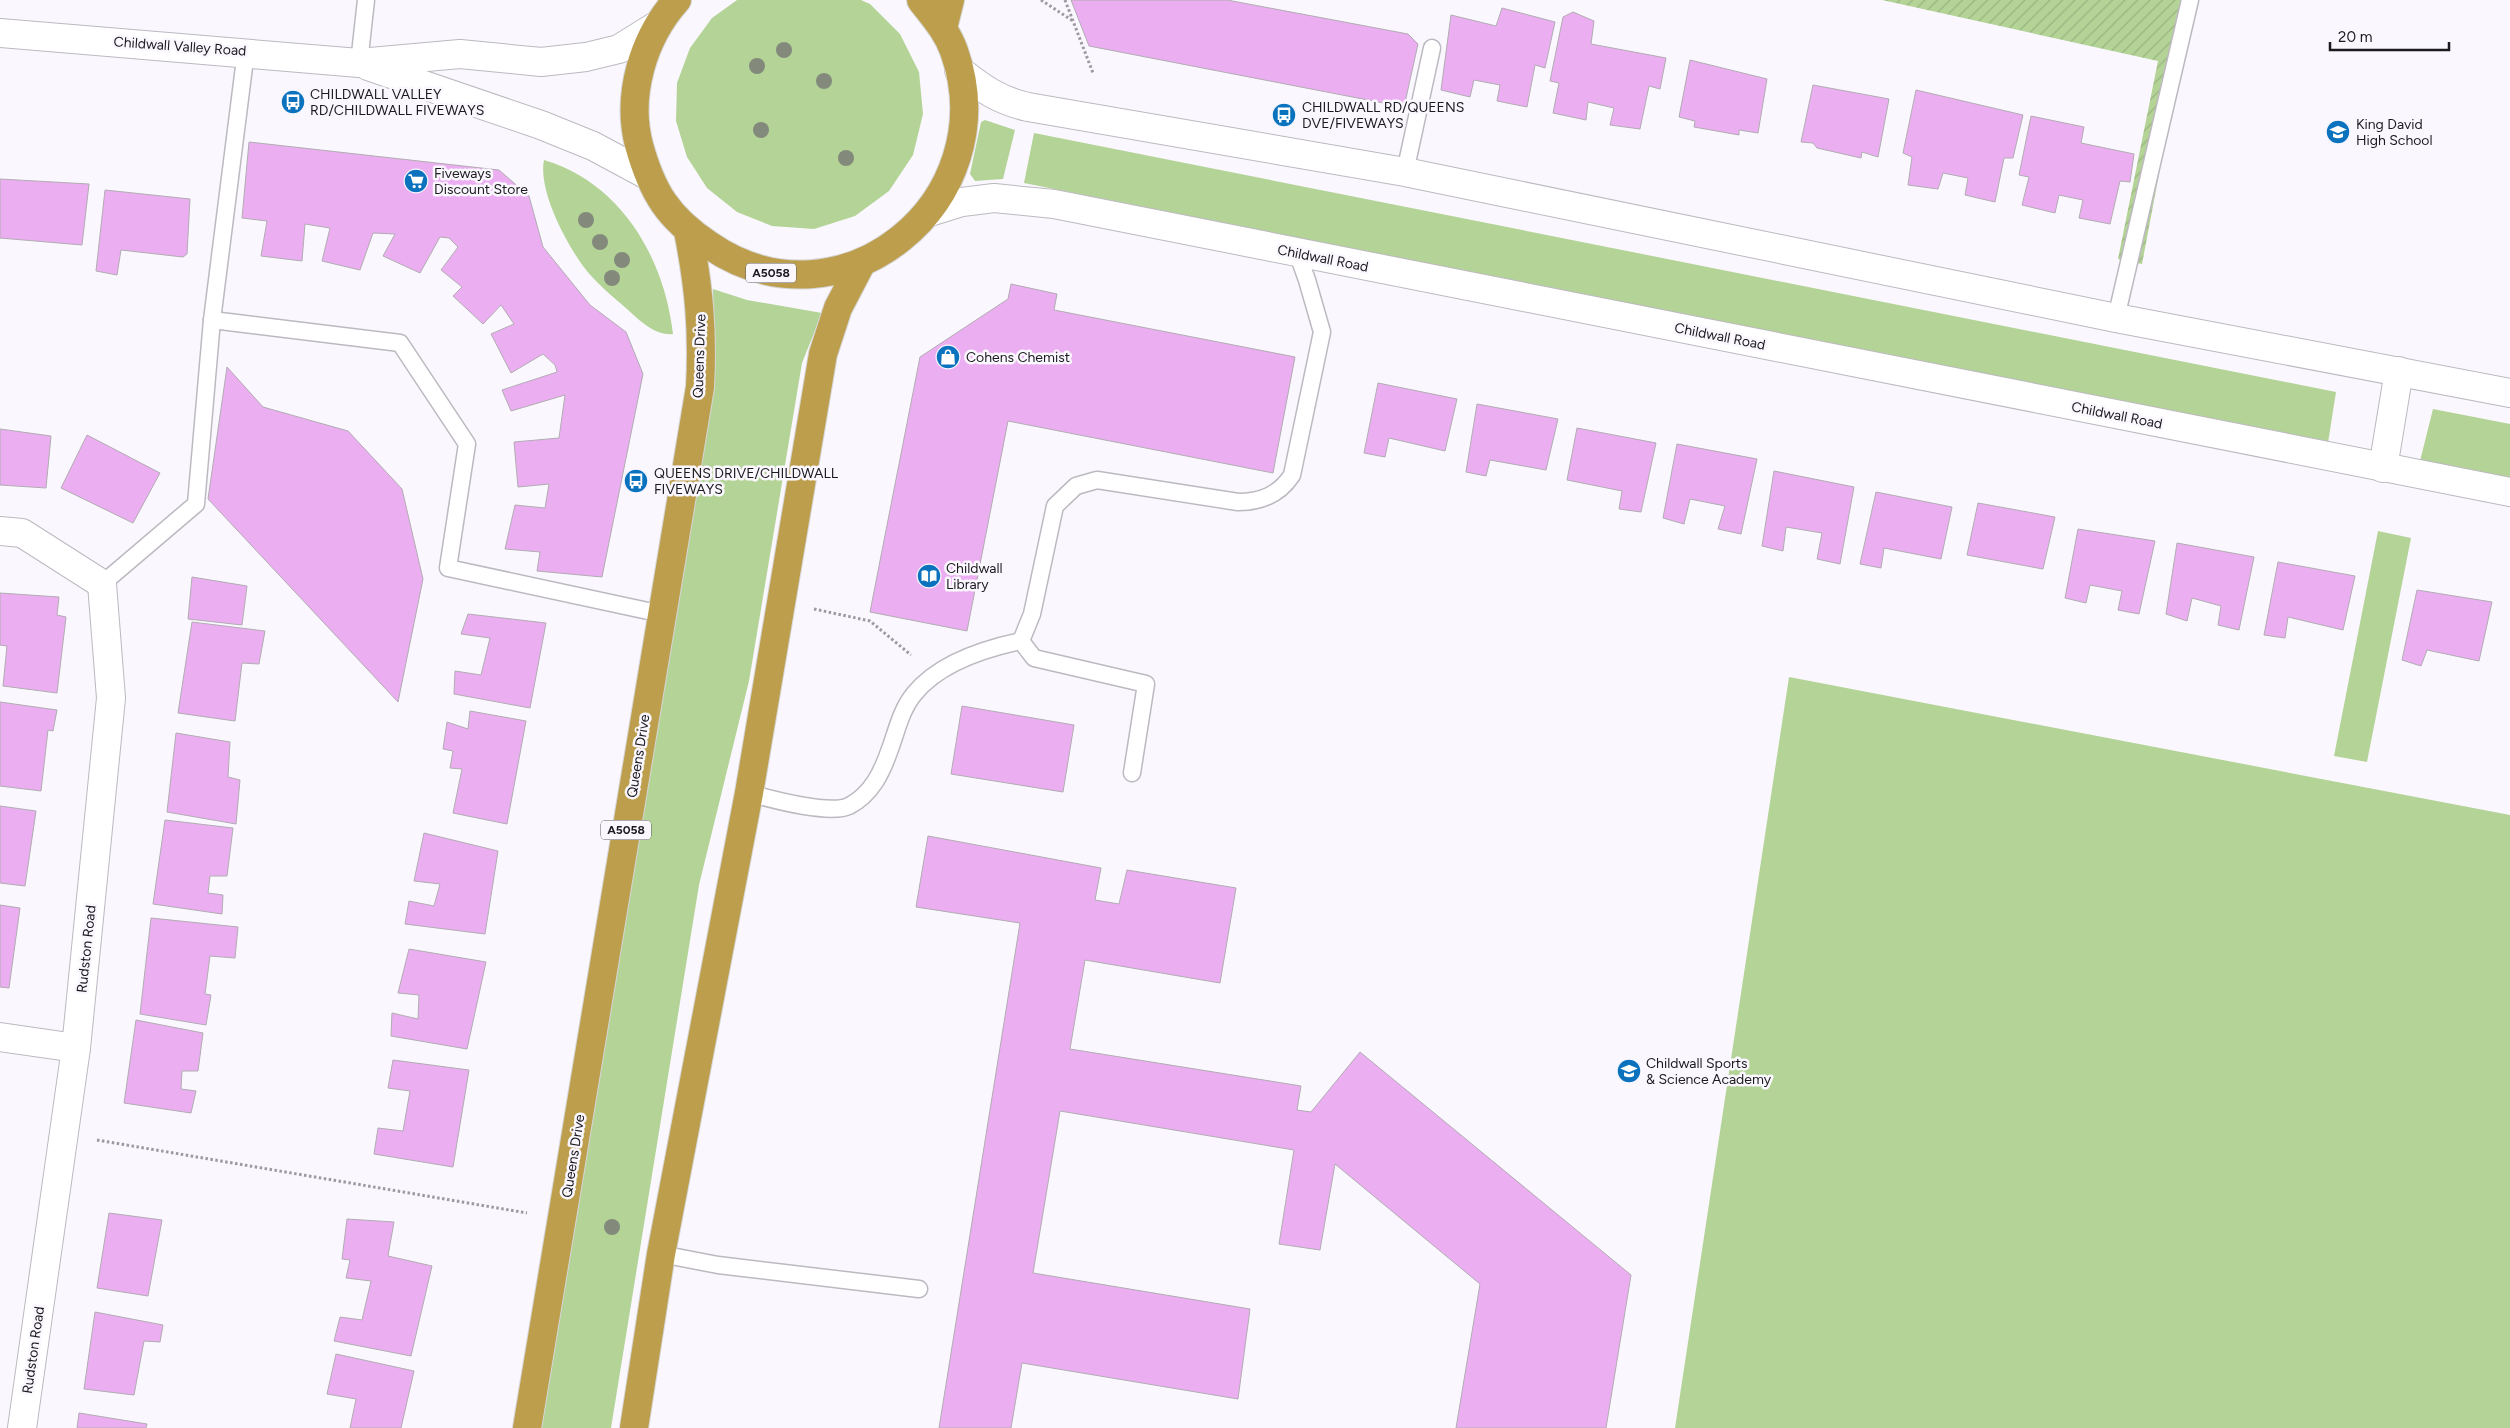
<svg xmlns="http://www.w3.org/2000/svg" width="2510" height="1428" font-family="Figtree,sans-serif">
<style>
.green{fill:#b4d396}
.garden{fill:url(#garden-furrows)}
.building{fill:#ebaff1;stroke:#b1acb2}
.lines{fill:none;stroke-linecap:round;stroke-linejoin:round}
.service-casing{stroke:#bcb9c0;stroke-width:19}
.minor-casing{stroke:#bcb9c0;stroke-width:30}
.secondary-casing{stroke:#bcb9c0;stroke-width:30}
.trunk-casing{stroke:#d6d6d6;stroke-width:30}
.path{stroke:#9c9a9f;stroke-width:3;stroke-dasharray:2.5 2.5;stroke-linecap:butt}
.service{stroke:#fff;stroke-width:16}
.minor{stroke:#fff;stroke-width:28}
.secondary{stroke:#fff;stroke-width:28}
.trunk{stroke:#bc9e4c;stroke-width:28}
.tree{fill:#838a7c}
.labels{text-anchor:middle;stroke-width:5;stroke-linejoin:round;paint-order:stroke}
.shield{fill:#faf7fe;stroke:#5e5c60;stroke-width:1}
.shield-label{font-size:12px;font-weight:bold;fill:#1b1a1d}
.street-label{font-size:14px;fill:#1b1a1d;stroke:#faf7fe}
.poi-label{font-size:14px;fill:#1b1a1d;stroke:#faf7fe;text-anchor:start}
</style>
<defs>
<pattern id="garden-furrows" width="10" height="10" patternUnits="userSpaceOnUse" patternTransform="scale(1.25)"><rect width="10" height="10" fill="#b4d396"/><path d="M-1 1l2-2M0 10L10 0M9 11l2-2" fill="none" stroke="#9ab581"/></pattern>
</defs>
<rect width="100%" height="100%" fill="#faf7fe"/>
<!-- green -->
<g class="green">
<polygon points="737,0 861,0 870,4 900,34 919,72 923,114 913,155 889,191 855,216 814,229 772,226 737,212 707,188 687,157 676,121 677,83 690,48 712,18"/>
<polygon points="985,120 1015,130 1003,179 975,181 970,174 981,122"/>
<polygon points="1034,133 2336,392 2328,443 1024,183"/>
<path d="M544,160C621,183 664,257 673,334C655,336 639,320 627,309C612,296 595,282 583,266C565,241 538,190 544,160Z"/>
<polygon points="713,289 747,300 822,313 802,363 749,681 699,885 611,1428 538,1428 714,347"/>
<polygon points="2433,409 2510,424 2510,479 2420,461"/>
<polygon points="2378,531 2411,538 2367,762 2334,756"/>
<polygon points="1789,677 2510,815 2510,1428 1675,1428"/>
</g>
<!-- garden -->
<polygon class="garden" points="1882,0 2192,0 2142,264 2118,259 2158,61"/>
<!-- building -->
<g class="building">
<polygon points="1071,0 1227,0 1408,34 1418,44 1404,107 1089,46"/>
<polygon points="1502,8 1555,22 1545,68 1535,65 1527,107 1497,101 1500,85 1474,80 1470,97 1441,90 1451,15 1496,26"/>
<polygon points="1573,12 1594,21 1591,44 1666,58 1660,89 1649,86 1640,129 1610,125 1614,108 1588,102 1586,120 1553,113 1559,83 1550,81 1563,17"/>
<polygon points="1690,60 1767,79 1758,133 1739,130 1739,135 1694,127 1695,121 1679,117"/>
<polygon points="1813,85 1889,99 1878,157 1862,152 1861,158 1817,148 1813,143 1801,142"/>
<polygon points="1916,90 2023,115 2013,158 2004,158 1995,202 1965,195 1968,178 1943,173 1938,189 1908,185 1912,157 1903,153"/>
<polygon points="2031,116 2084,127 2081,143 2134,154 2130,182 2120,181 2110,224 2079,218 2083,200 2059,195 2055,213 2022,205 2029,177 2019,175"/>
<polygon points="249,142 499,170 529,196 543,247 590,305 626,332 643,374 602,577 537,571 540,552 505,549 515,505 545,508 549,484 518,487 514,442 559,438 565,395 511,411 502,390 557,372 555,365 543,354 511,373 491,334 514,324 501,305 483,324 453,296 462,287 441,270 458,247 449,238 440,237 420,273 383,256 395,234 373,233 360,270 322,261 330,228 305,224 302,261 261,256 267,221 242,218"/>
<polygon points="0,179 89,184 82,245 0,238"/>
<polygon points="105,190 190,199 187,254 183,257 121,250 117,275 96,271"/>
<polygon points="1011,284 1057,294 1054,310 1295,357 1273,473 1008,421 967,631 870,612 920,357 1008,299"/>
<polygon points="227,367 263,407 348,431 402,489 423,579 398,702 208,499"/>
<polygon points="1378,383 1457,399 1445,451 1389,438 1385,457 1364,453"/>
<polygon points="1477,404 1558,419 1546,470 1490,460 1486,476 1466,472"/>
<polygon points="1577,428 1656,443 1641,512 1619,509 1622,491 1567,480"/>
<polygon points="0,429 51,436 46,488 0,485"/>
<polygon points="87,435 160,473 133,523 61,488"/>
<polygon points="1677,444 1757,459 1741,534 1718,529 1725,506 1690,499 1684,524 1663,518"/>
<polygon points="1774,471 1854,487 1840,564 1817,559 1822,533 1786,527 1783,551 1762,546"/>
<polygon points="1876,492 1952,507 1941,559 1884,548 1881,568 1860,564"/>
<polygon points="1978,503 2055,517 2043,569 1967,555"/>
<polygon points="2078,529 2155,541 2139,614 2118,610 2122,591 2090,585 2086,603 2065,598"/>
<polygon points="2177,543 2254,557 2239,630 2218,625 2221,606 2192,598 2187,621 2166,614"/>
<polygon points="2278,562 2355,576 2343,630 2288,617 2285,638 2264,635"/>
<polygon points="192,577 247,586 242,625 188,619"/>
<polygon points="2417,590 2492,602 2479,661 2427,650 2421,666 2402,660"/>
<polygon points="0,593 59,597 57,615 66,617 57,693 3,686 7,646 0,645"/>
<polygon points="468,614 546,623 530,708 454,694 455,671 481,675 490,638 461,634"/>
<polygon points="192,622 265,631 259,664 242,663 235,721 178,713"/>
<polygon points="0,702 57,710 53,731 48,730 41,791 0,786"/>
<polygon points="962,706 1074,725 1063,792 951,774"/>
<polygon points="470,711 526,721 507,824 453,813 462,769 450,768 453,751 443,749 447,722 468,729"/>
<polygon points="176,733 230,742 228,777 240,780 236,824 167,812"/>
<polygon points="0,806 36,811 25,886 0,883"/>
<polygon points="165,820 233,828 227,876 210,876 208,893 223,895 222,914 153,904"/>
<polygon points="424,833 498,851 485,934 405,924 409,901 434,906 440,884 414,881"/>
<polygon points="928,836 1101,868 1095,900 1119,904 1127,870 1236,888 1220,983 1085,960 1070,1049 1301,1086 1297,1110 1311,1112 1360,1052 1631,1275 1606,1428 1456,1428 1480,1284 1335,1164 1320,1250 1279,1244 1294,1150 1060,1111 1033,1273 1250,1309 1238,1399 1022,1363 1011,1428 939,1428 1020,923 916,907"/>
<polygon points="0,905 20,908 9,988 0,987"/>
<polygon points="151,918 238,927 235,958 210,956 205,994 211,995 206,1025 140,1014"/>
<polygon points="409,949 486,962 467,1049 391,1036 392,1013 418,1019 419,995 398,993"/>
<polygon points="136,1020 203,1033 198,1071 182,1071 181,1089 196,1091 191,1113 124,1103"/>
<polygon points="393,1060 469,1070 453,1167 374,1154 378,1128 403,1131 410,1091 388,1088"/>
<polygon points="109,1213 162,1220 148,1296 97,1288"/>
<polygon points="347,1219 394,1222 388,1256 432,1266 411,1356 334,1341 340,1317 362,1320 371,1281 346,1278 350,1260 342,1259"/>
<polygon points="95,1312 163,1325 160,1342 144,1341 134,1395 84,1389"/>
<polygon points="336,1354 414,1371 401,1428 350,1428 356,1399 327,1394"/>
<polygon points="79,1413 147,1424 146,1428 77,1428"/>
</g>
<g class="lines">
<!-- service casing -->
<g class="service-casing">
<g id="service">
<polyline points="359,63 366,0"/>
<polyline points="1405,172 1432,48"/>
<polyline points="2116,318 2190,0"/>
<polyline points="212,320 400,343 467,444 448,568 662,614"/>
<polyline points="102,584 196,504 212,320 246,51"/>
<polyline points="1021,641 1034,658 1146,684 1132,773"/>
<path d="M749,793C770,799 830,815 849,806C872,794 882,772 890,749C897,730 901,710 914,694C939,663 983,649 1021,641L1032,614L1055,506L1076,486L1097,480L1238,502C1261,502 1279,495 1292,475L1322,332L1307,280L1297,252"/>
<polyline points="661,1254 718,1265 919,1289"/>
</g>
</g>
<!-- minor casing -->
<g class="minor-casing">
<g id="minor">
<polyline points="0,531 22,533 102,584 111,698 76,1048 22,1428"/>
<polyline points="0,1037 76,1048"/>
</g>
</g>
<!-- secondary casing -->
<g class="secondary-casing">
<g id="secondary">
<polyline points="0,33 359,63 460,54 541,62 586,57 619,49 656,26"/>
<polyline points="368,66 541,125 593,146 647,175"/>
<path d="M959,70C983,89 998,100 1028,107L1405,172L2116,318L2510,393"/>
<polyline points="930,212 962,202 994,198 1054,204 2510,492"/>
<polyline points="2383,468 2399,371"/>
</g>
</g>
<!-- trunk casing -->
<g class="trunk-casing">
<g id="trunk">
<path d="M677,0C643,38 626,95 639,145C652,192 668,218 709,245C841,336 1007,201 954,51C947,31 933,16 921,0"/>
<polyline points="943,28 950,0"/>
<path d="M527,1428L700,387C703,331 699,287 688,231"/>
<polyline points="634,1428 661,1254 749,793 823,354 838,308 862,262"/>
</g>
</g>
<!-- path -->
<g class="path">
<polyline points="1041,0 1073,21"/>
<polyline points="1065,0 1093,73"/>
<polyline points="814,609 870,621 911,655"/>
<polyline points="97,1140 527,1213"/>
</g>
<!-- service -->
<use href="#service" class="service"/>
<!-- minor -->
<use href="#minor" class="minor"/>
<!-- secondary -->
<use href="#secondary" class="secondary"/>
<!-- trunk -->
<use href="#trunk" class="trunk"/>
</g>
<!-- trees -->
<g class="tree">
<circle cx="784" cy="50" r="8"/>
<circle cx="757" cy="66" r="8"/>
<circle cx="824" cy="81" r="8"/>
<circle cx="761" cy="130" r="8"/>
<circle cx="846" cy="158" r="8"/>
<circle cx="586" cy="220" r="8"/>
<circle cx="600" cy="242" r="8"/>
<circle cx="622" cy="260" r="8"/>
<circle cx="612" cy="278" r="8"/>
<circle cx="612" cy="1227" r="8"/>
</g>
<!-- icons -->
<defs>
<g id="bus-disc" transform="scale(1.25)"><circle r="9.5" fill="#0b73be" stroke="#faf7fe"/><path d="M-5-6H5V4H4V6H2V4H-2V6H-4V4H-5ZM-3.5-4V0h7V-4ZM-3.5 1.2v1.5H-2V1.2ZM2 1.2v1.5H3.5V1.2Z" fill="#fff"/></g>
<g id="school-disc" transform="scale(1.25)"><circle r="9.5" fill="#0b73be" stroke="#faf7fe"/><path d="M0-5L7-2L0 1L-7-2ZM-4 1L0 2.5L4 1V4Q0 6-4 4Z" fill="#fff"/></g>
<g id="supermarket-disc" transform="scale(1.25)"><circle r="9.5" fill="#0b73be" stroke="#faf7fe"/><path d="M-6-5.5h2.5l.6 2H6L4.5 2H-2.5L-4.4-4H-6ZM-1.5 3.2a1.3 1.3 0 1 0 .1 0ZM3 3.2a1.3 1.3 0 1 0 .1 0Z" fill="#fff"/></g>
<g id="shop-disc" transform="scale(1.25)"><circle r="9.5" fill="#0b73be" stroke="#faf7fe"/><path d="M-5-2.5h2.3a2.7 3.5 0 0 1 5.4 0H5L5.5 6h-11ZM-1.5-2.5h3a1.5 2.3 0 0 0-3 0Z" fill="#fff"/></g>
<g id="library-disc" transform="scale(1.25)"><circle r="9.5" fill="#0b73be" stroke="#faf7fe"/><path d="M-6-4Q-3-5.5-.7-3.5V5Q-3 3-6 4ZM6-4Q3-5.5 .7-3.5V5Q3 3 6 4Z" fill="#fff"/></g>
</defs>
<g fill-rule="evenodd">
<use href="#bus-disc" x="293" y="102"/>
<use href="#bus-disc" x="1284" y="115"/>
<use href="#school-disc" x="2338" y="132"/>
<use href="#supermarket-disc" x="416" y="181"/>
<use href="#shop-disc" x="948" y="357"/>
<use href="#bus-disc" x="636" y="481"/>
<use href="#library-disc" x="929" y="576"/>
<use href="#school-disc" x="1629" y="1071"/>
</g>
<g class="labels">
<!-- shield labels -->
<g class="shield">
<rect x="746" y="263.5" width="50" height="19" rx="4"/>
<rect x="601" y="820.5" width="50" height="19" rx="4"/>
</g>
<g class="shield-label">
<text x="771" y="277">A5058</text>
<text x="626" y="834">A5058</text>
</g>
<!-- street labels -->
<g class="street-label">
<text transform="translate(180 46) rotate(4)" y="5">Childwall Valley Road</text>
<text transform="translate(1323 258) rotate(11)" y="5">Childwall Road</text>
<text transform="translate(1720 336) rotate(11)" y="5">Childwall Road</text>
<text transform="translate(699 356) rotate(-88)" y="5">Queens Drive</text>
<text transform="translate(2117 415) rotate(11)" y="5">Childwall Road</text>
<text transform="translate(638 756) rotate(-81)" y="5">Queens Drive</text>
<text transform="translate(86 949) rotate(-84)" y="5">Rudston Road</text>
<text transform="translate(573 1156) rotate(-81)" y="5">Queens Drive</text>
<text transform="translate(33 1350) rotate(-82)" y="5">Rudston Road</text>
</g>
<!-- poi labels -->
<g class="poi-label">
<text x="310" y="99">CHILDWALL VALLEY<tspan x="310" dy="16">RD/CHILDWALL FIVEWAYS</tspan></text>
<text x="1302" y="112">CHILDWALL RD/QUEENS<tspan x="1302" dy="16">DVE/FIVEWAYS</tspan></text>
<text x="2356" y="129">King David<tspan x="2356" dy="16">High School</tspan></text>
<text x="434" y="178">Fiveways<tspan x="434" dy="16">Discount Store</tspan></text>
<text x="966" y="362">Cohens Chemist</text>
<text x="654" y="478">QUEENS DRIVE/CHILDWALL<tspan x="654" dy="16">FIVEWAYS</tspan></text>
<text x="946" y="573">Childwall<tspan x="946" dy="16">Library</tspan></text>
<text x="1646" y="1068">Childwall Sports<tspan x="1646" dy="16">&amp; Science Academy</tspan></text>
</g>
</g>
<!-- scale -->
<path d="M2330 42v8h119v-8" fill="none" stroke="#1b1a1d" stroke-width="2.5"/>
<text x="2338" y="42" font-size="15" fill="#1b1a1d" stroke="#faf7fe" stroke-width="4" paint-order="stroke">20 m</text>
</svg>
